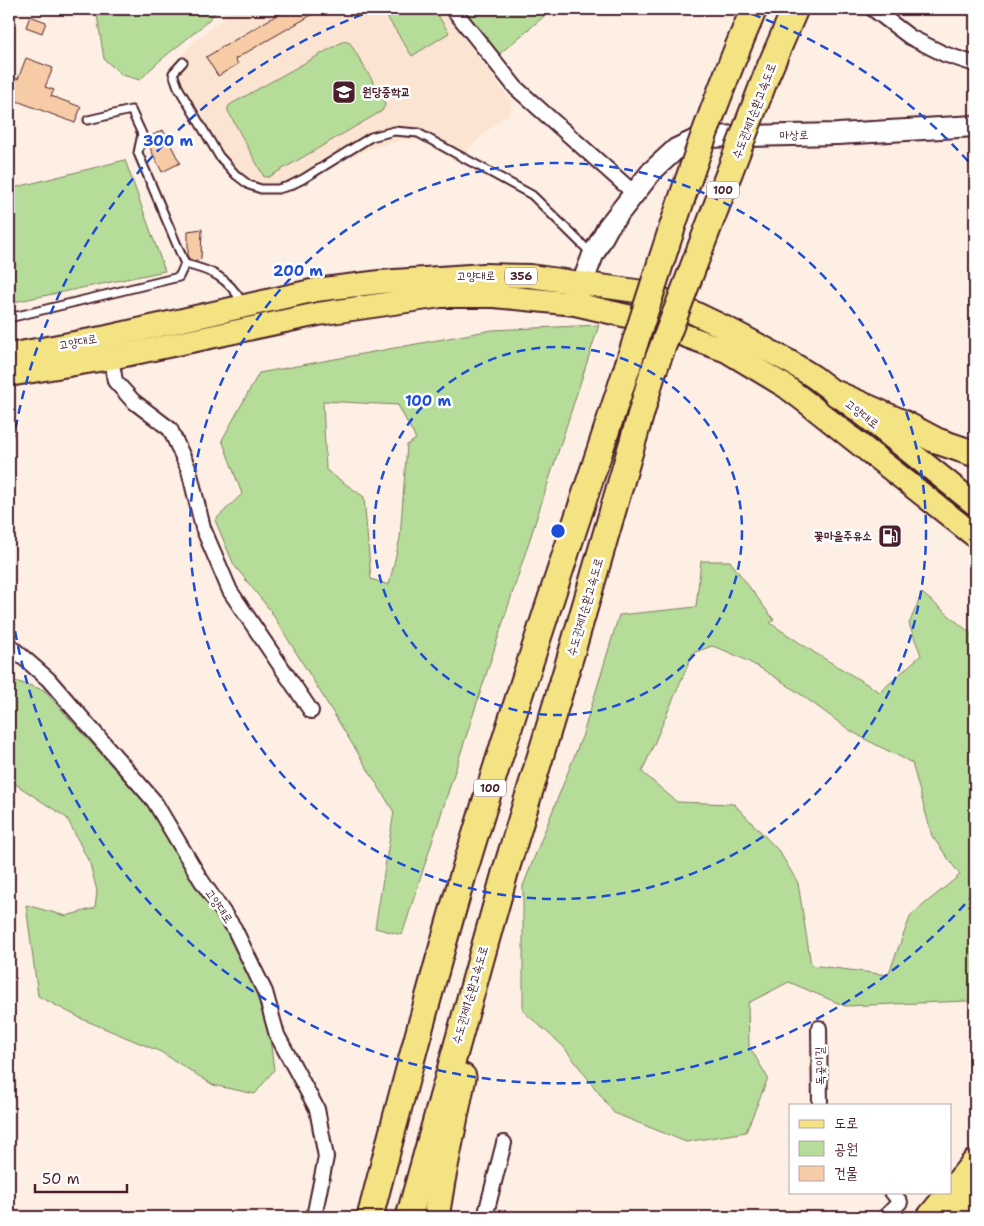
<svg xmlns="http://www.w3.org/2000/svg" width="984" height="1226" font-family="'Shantell Sans','Poor Story',sans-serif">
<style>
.built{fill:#fbe4d1}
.green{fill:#b5dc98;stroke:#807e62;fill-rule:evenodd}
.building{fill:#f7cba6;stroke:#4a1f2b}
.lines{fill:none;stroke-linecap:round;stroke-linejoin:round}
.lane-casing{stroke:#4a1f2b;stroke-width:11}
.street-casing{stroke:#4a1f2b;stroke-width:18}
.secondary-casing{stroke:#4a1f2b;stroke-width:24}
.primary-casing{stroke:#4a1f2b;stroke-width:26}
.highway-casing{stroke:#4a1f2b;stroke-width:29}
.lane{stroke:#fff;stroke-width:7}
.street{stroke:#fff;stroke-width:14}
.secondary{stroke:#fff;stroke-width:20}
.primary{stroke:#f4e382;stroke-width:22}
.highway{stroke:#f4e382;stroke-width:25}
.highway-bridge-casing{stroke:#4a1f2b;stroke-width:29;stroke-linecap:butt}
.highway-bridge{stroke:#f4e382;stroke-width:25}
.ring{fill:none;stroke:#1d4ed8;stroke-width:2.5;stroke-dasharray:9 6}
.labels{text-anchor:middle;stroke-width:5;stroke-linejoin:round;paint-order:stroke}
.shield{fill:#fff;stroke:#80626b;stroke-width:1}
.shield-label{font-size:11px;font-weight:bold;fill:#4a1f2b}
.poi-label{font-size:12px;font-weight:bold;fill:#4a1f2b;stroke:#fff;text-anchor:start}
.street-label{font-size:12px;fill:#4a1f2b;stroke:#fff}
.centre{fill:#1d4ed8;stroke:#fff;stroke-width:2.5}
.ring-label{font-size:15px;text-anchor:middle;font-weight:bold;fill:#1d4ed8;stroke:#fff;stroke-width:5;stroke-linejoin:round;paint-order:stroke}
</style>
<rect width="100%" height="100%" fill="#fdefe4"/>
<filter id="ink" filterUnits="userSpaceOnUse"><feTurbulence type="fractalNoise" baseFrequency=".02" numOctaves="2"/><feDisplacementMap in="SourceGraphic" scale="10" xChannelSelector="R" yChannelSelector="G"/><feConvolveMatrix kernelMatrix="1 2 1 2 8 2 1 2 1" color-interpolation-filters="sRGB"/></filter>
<g filter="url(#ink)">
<!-- built -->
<polygon class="built" points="230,9 442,9 512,102 510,112 488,130 461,156 433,141 403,140 375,147 346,159 293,190 256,193 236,179 178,81 174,63 191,45 223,18"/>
<!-- green -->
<g class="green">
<path d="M96,9H219C196,36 164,53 140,80L122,75L104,59Z"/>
<polygon points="382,9 434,9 449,33 412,56"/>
<polygon points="461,9 545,9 548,13 497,56"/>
<polygon points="344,41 350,43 353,48 384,100 385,105 382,111 269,177 264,177 228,111 228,107 231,104"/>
<polygon points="125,160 165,271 9,303 9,189"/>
<path d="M599,325L402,935L375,928L394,812L270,610L234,565L215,520L242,494L222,440L259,373L492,330ZM323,401L398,405L416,439L407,445L400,538L389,585L371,579L364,497L326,470Z"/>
<path d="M701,561H730L774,620L770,623L815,653L880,692L921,655L909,624L922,593L975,637V1003L967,1001L845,1006L789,982L748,1003L749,1046L768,1078L746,1132L686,1142L614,1113L563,1046L523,1011V886L583,734L619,615L696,607ZM712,646C764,663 807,700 851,731C870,743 892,752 912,763L932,836L960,875L911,915L888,975L811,965L798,883L779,851L734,804L677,802L642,772L693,653Z"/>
<polygon points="9,679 44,690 151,810 252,970 270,1038 274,1070 255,1094 213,1085 161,1052 82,1019 38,996 26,905 66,916 95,908 97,891 90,864 67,818 9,780"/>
</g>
<!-- building -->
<g class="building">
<polygon points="280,9 322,9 235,59 238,64 218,76 206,57 282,12"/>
<polygon points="30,16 46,22 42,33 26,27"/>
<polygon points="26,58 53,68 45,87 54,90 51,96 81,107 75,123 9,98 9,76 18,79"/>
<polygon points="163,130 180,163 162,172 146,140 147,138"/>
<polygon points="202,229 201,258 198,261 190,260 188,257 188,231"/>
</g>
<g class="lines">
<!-- lane casing -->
<g class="lane-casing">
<g id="lane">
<polyline points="183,62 173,73 178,87 219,156 236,175 249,185 261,189 278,189 289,186 303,179 371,137 394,131 418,133 532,195 591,253"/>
<path d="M185,264C213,271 227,277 242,302"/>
<polyline points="9,318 179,277 185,264 138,153 142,134 131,110 88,120"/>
</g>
</g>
<!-- street casing -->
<g class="street-casing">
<g id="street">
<polyline points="453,9 516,88 635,194"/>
<polyline points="873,9 910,37 944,54 975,64"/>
<polyline points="111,358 115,381 133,401 170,429 189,470 203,528 230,591 311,711"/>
<polyline points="9,645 48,679 154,801 201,880 234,928 265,992 277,1035 317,1109 326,1157 314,1217"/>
<polyline points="819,1028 820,1105"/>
<polyline points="485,1217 504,1143"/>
<polyline points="885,1217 900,1202 892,1192"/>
</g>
</g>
<!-- secondary casing -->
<g class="secondary-casing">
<polyline id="secondary" points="577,297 593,255 608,227 652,171 676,149 702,137 838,134 975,126"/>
</g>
<!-- primary casing -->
<g class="primary-casing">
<g id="primary">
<polyline points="9,355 107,337 316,290 380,282 484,275 530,276 643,292 684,308 732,331 790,362 814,377 864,415 975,504"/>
<polyline points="9,375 111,358 318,314 441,296 494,296 575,304 640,319 727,351 785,386 810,405 975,536"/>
</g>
</g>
<!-- highway casing -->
<g class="highway-casing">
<g id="highway">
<polyline points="837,394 903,423 937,441 975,454"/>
<path d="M370,1217C400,1102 430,986 464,872C515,702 573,533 628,365"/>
<polyline points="409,1217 505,873 568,665 653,372"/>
<polyline points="436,1217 442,1181 463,1077"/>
<polyline points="930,1217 975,1162"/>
<polyline points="955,1217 967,1197"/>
</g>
</g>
<!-- lane -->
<use href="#lane" class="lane"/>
<!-- street -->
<use href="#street" class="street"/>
<!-- secondary -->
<use href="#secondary" class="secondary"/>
<!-- primary -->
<use href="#primary" class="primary"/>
<!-- highway -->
<use href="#highway" class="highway"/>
<!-- highway-bridge casing -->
<g class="highway-bridge-casing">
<g id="highway-bridge">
<path d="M628,365C666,245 704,124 754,9"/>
<polyline points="653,372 767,74 795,9"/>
</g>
</g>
<!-- highway-bridge -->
<use href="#highway-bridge" class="highway-bridge"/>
</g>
</g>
<!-- distance rings -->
<g class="ring">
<circle cx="558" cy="531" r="184"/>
<circle cx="558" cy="531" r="368"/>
<path d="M975 893A552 552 0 0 1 9 589M9 473A552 552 0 0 1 378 9M738 9A552 552 0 0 1 975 169"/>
</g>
<!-- icons -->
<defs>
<g id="school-square" transform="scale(1.25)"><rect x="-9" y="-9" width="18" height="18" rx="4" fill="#4a1f2b" stroke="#fff"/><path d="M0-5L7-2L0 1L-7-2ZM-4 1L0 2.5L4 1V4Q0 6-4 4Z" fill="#fff"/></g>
<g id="fuel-square" transform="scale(1.25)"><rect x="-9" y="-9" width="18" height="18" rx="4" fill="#4a1f2b" stroke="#fff"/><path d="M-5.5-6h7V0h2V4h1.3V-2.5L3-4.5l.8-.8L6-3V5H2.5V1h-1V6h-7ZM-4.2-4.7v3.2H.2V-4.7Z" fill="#fff"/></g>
</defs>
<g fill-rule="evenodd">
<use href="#school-square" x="344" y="92"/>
<use href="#fuel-square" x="890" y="536"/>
</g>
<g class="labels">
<!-- shield labels -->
<g class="shield">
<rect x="707" y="181.5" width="32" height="17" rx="4"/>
<rect x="505" y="267.5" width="32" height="17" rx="4"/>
<rect x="474" y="779.5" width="32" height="17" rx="4"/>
</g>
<g class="shield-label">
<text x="723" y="194">100</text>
<text x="521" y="280">356</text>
<text x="490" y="792">100</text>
</g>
<!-- poi labels -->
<g class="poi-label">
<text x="362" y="96">원당중학교</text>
<text x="872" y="540" text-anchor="end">꽃마을주유소</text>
</g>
<!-- street labels -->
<g class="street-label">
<text transform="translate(754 111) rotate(-69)" y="4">수도권제1순환고속도로</text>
<text transform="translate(794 135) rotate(-1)" y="4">마상로</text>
<text transform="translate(476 276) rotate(-1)" y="4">고양대로</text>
<text transform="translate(78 342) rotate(-11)" y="4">고양대로</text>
<text transform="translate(862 414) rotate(38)" y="4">고양대로</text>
<text transform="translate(585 607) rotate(-74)" y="4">수도권제1순환고속도로</text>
<text transform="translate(219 906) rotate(55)" y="4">고양대로</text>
<text transform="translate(470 995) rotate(-74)" y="4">수도권제1순환고속도로</text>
<text transform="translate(820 1066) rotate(-91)" y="4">독곶이길</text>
</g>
</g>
<circle cx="558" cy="531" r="8" class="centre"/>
<g class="ring-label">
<text x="168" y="146">300 m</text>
<text x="298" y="276">200 m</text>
<text x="428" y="406">100 m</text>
</g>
<!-- margin -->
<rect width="984" height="1226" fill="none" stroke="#fff" stroke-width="30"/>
<rect x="15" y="15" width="954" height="1196" fill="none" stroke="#4a1f2b" stroke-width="2" filter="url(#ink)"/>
<!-- legend -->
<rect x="789" y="1104" width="162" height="90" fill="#ffffff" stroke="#b7a5aa"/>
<rect x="799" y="1120" width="25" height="8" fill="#f4e382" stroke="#b7a5aa"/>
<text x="834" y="1128" font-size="15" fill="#4a1f2b">도로</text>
<rect x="799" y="1141" width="25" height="15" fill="#b5dc98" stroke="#b7a5aa"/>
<text x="834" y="1154" font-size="15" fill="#4a1f2b">공원</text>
<rect x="799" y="1166" width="25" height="15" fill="#f7cba6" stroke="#b7a5aa"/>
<text x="834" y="1178" font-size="15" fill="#4a1f2b">건물</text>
<!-- scale -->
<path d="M35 1184v8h92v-8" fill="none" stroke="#4a1f2b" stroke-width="2.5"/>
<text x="42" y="1184" font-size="15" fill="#4a1f2b" stroke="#ffffff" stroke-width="4" paint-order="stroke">50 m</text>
</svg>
